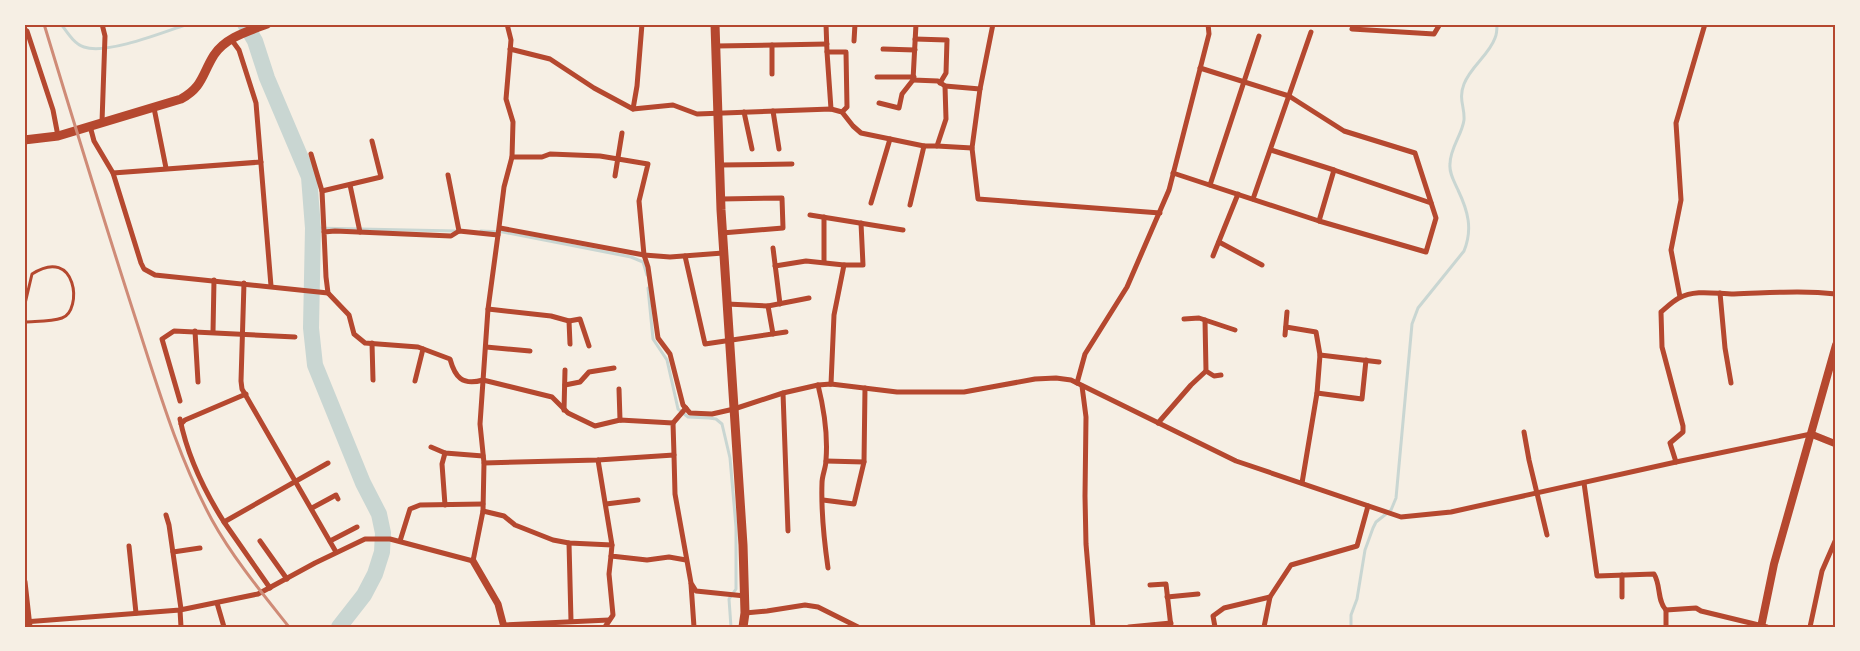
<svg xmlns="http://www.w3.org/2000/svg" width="1860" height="651" font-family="Lora,serif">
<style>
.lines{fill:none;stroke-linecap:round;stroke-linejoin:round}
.stream{stroke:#c9d6d2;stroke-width:3}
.river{stroke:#c9d6d2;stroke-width:16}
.service{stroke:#b5482f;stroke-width:3}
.minor{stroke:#b5482f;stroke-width:5}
.tertiary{stroke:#b5482f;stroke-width:7}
.secondary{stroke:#b5482f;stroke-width:8}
.primary{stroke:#b5482f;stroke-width:9}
.rail{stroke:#cf8b77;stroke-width:3}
.neatline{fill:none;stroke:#b5482f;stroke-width:2}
</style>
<rect width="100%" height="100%" fill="#f6efe4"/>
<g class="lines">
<!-- stream -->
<g class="stream">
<path d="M61,24C67,32 74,44 84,47C107,55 164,32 188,24"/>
<polyline points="313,228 456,231"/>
<polyline points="481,231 503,232 631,257 643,262 647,275"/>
<polyline points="648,288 653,339 667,360 678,409 688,417 709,418 716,419 722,424 730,458 736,527 736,589 729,599 731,627"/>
<path d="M1351,627V615L1357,599L1365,550L1373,528L1376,522L1391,510L1396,498L1412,324L1418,308L1464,251C1473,229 1468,211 1458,190C1454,181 1449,173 1450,164C1450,148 1462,135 1464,120C1465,107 1458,99 1464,84C1471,66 1489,55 1495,38C1497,34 1497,28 1497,24"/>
</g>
<!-- river -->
<polyline class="river" points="245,24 255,41 267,78 309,177 313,228 311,328 315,365 363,483 379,514 383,533 382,552 375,574 364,595 339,627"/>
<!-- service -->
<path class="service" d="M24,308L32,274C77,245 83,311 62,318C51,322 36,321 24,322"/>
<!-- minor -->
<g class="minor">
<path d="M507,24L511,40L506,99L513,122L512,157L504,187L498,235L459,231L451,236L335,231L324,232L326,277L328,293L349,315L354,334L365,343L418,347L450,359C455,377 462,386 483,380L552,397L568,413L595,426L620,420L673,423L674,455"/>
<polyline points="826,24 827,52 846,52 847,107 842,112"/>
<polyline points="1354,24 1352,29 1434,34 1440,24"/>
<polyline points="24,29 27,31 53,110 58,136"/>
<polyline points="231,39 239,50 256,103 271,286"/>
<polyline points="915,39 947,40 946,73 940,83"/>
<polyline points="854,41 855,24"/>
<polyline points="716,46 827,44"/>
<polyline points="510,49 550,59 594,88 633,109 673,105 697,114 831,109 842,112 853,126 861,133 924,146 937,146 946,119 945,86 938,81 913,80 916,24"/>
<polyline points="883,49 915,50"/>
<polyline points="827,52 831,109"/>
<polyline points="1200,68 1289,96 1344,131 1415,153 1436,218 1426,252 1319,221"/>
<polyline points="772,74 772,45"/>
<polyline points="877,77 914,77"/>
<polyline points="945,86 980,89"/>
<polyline points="879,103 899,108 902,94 913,80"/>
<polyline points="154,108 166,168"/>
<polyline points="633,109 637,86 642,24"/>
<polyline points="773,111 779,149"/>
<polyline points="744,112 752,149"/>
<polyline points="102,122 105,36 102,24"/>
<polyline points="90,126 94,141 113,173 141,263 144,269 155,275 328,293"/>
<polyline points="937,146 972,148 980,89 993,24"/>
<polyline points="972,148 978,199 1160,213"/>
<polyline points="311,154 322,191 324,232"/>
<polyline points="512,157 542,157 550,154 600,156 648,164 639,201 644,255 648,267 658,338 670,354 683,405 690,413 712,414 734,409 783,393 818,385 831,384 897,392 964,392 1035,379 1056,378 1071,380 1236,461 1401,517 1451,512 1676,462 1811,434"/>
<polyline points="720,165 792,164"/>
<polyline points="1334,170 1431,203"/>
<polyline points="113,173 261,162"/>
<polyline points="1173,173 1319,221 1334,170 1271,150"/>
<polyline points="448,175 459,231"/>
<polyline points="615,176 622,133"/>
<polyline points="350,185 360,232"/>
<polyline points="1210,185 1259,36"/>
<polyline points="322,191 381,177 372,141"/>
<polyline points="721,199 782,198 783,228 722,233"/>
<polyline points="1253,199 1311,32"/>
<polyline points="871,203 890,139"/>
<polyline points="910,205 924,146"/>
<polyline points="810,215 903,230"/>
<polyline points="500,228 644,255 670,257 723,253"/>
<polyline points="1219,242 1262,265"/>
<polyline points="773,248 780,304"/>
<polyline points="685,256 705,344 786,332"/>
<polyline points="1213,256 1238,194"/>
<polyline points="824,262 824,217"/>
<polyline points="775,266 806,261 844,265 863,265 861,223"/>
<polyline points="244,283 241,381 242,389 336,552"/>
<polyline points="1720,293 1725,348 1731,383"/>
<polyline points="1680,297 1671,250 1681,200 1676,123 1705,24"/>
<polyline points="727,304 768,306 809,298"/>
<polyline points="768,306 773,334"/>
<polyline points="488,309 551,316 569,321 580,319 589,346"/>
<polyline points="1184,319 1199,318 1235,330"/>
<polyline points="1205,320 1206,371 1214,376 1221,375"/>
<polyline points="569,321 570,344"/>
<polyline points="1286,327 1316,332 1320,355 1317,393 1302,483"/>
<polyline points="195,331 198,382"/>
<polyline points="213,332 214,280"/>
<polyline points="1285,335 1287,312"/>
<polyline points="372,343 373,380"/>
<polyline points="486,347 530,351"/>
<polyline points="1320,355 1379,362"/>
<polyline points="415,381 423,349"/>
<polyline points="1077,383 1085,354 1127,287 1169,190 1209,34 1208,24"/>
<polyline points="831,384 834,315 844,265"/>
<polyline points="565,385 580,382 589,372 614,368"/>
<path d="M818,385C824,409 828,435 826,460C826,468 822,475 822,483C821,511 824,540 828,568"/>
<polyline points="1082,386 1086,417 1085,496 1086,544 1093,627"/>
<polyline points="619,389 620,420"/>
<polyline points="783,393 788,531"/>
<polyline points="1317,393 1362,399 1366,360"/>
<polyline points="180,401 162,339 174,331 295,337"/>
<polyline points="564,410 565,370"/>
<path d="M180,419C187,454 205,492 224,522L328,463"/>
<polyline points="673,423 686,408"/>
<polyline points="1158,423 1191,385 1206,371"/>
<polyline points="181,424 185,420 246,394"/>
<polyline points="1524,432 1529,460 1547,535"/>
<polyline points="431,447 445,453 483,456"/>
<polyline points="445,453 442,464 445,505"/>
<polyline points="598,460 612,545"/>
<polyline points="826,461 864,462"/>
<path d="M1676,462L1670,443L1683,432V426L1662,347L1661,312C1667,307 1673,301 1679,298C1696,289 1716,294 1734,294C1769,293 1802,290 1836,294"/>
<polyline points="484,463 598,460 674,455 675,494 691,583 696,591 745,596"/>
<path d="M1584,483L1597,576L1654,574C1661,585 1657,601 1666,610L1696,608L1701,611L1767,627"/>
<polyline points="823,500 854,504 864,462 865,388"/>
<polyline points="606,504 638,500"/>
<polyline points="312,508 336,495 338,499"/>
<polyline points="483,511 504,516 515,525 553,540 569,543 612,545 611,556 647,560 669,557 686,560"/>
<polyline points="166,515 169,525 181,609"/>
<polyline points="224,522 270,588"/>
<polyline points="260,541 287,579"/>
<polyline points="330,541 357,527"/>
<polyline points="400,541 410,509 420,505 483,504"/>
<polyline points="569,543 571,621"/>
<polyline points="129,546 136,613"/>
<polyline points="173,552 200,548"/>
<polyline points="1622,575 1622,597"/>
<polyline points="691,584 694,627"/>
<polyline points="1150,585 1166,584 1171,627"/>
<polyline points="1167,597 1198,594"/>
<polyline points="217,603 224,627"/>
<polyline points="180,610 181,627"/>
<polyline points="1666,610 1666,627"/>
<polyline points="745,613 767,611 805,605 818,607 858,627"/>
<polyline points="24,622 180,610 258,594 315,563 365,539 390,539 473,561 483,511 484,463 480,424 488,309 498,235"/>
<polyline points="504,625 609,620"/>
<polyline points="605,627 613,615 609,574 611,556"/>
<polyline points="1129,627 1171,623"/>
<polyline points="1215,627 1213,616 1224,608 1270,597"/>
<polyline points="1264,627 1270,597 1291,565 1357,546 1368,506"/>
<polyline points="1810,627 1822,571 1836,539"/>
</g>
<!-- tertiary -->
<g class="tertiary">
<polyline points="1811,434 1836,444"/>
<polyline points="473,561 498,604 504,627"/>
<polyline points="24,582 29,627"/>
</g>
<!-- secondary -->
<polyline class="secondary" points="1761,627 1774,564 1836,345"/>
<!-- primary -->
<g class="primary">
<polyline points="715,24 721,210 743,545 745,613 743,627"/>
<path d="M24,140L58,136L181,99C203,87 202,74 214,55C226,37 249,31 267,24"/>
</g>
<!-- rail -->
<path class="rail" d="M44,24C74,123 104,221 136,320C158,388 178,457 212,520C233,558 262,593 289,627"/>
</g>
<!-- border -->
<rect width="1860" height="651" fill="none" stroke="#f6efe4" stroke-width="51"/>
<rect x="26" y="26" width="1808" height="600" class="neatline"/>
</svg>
